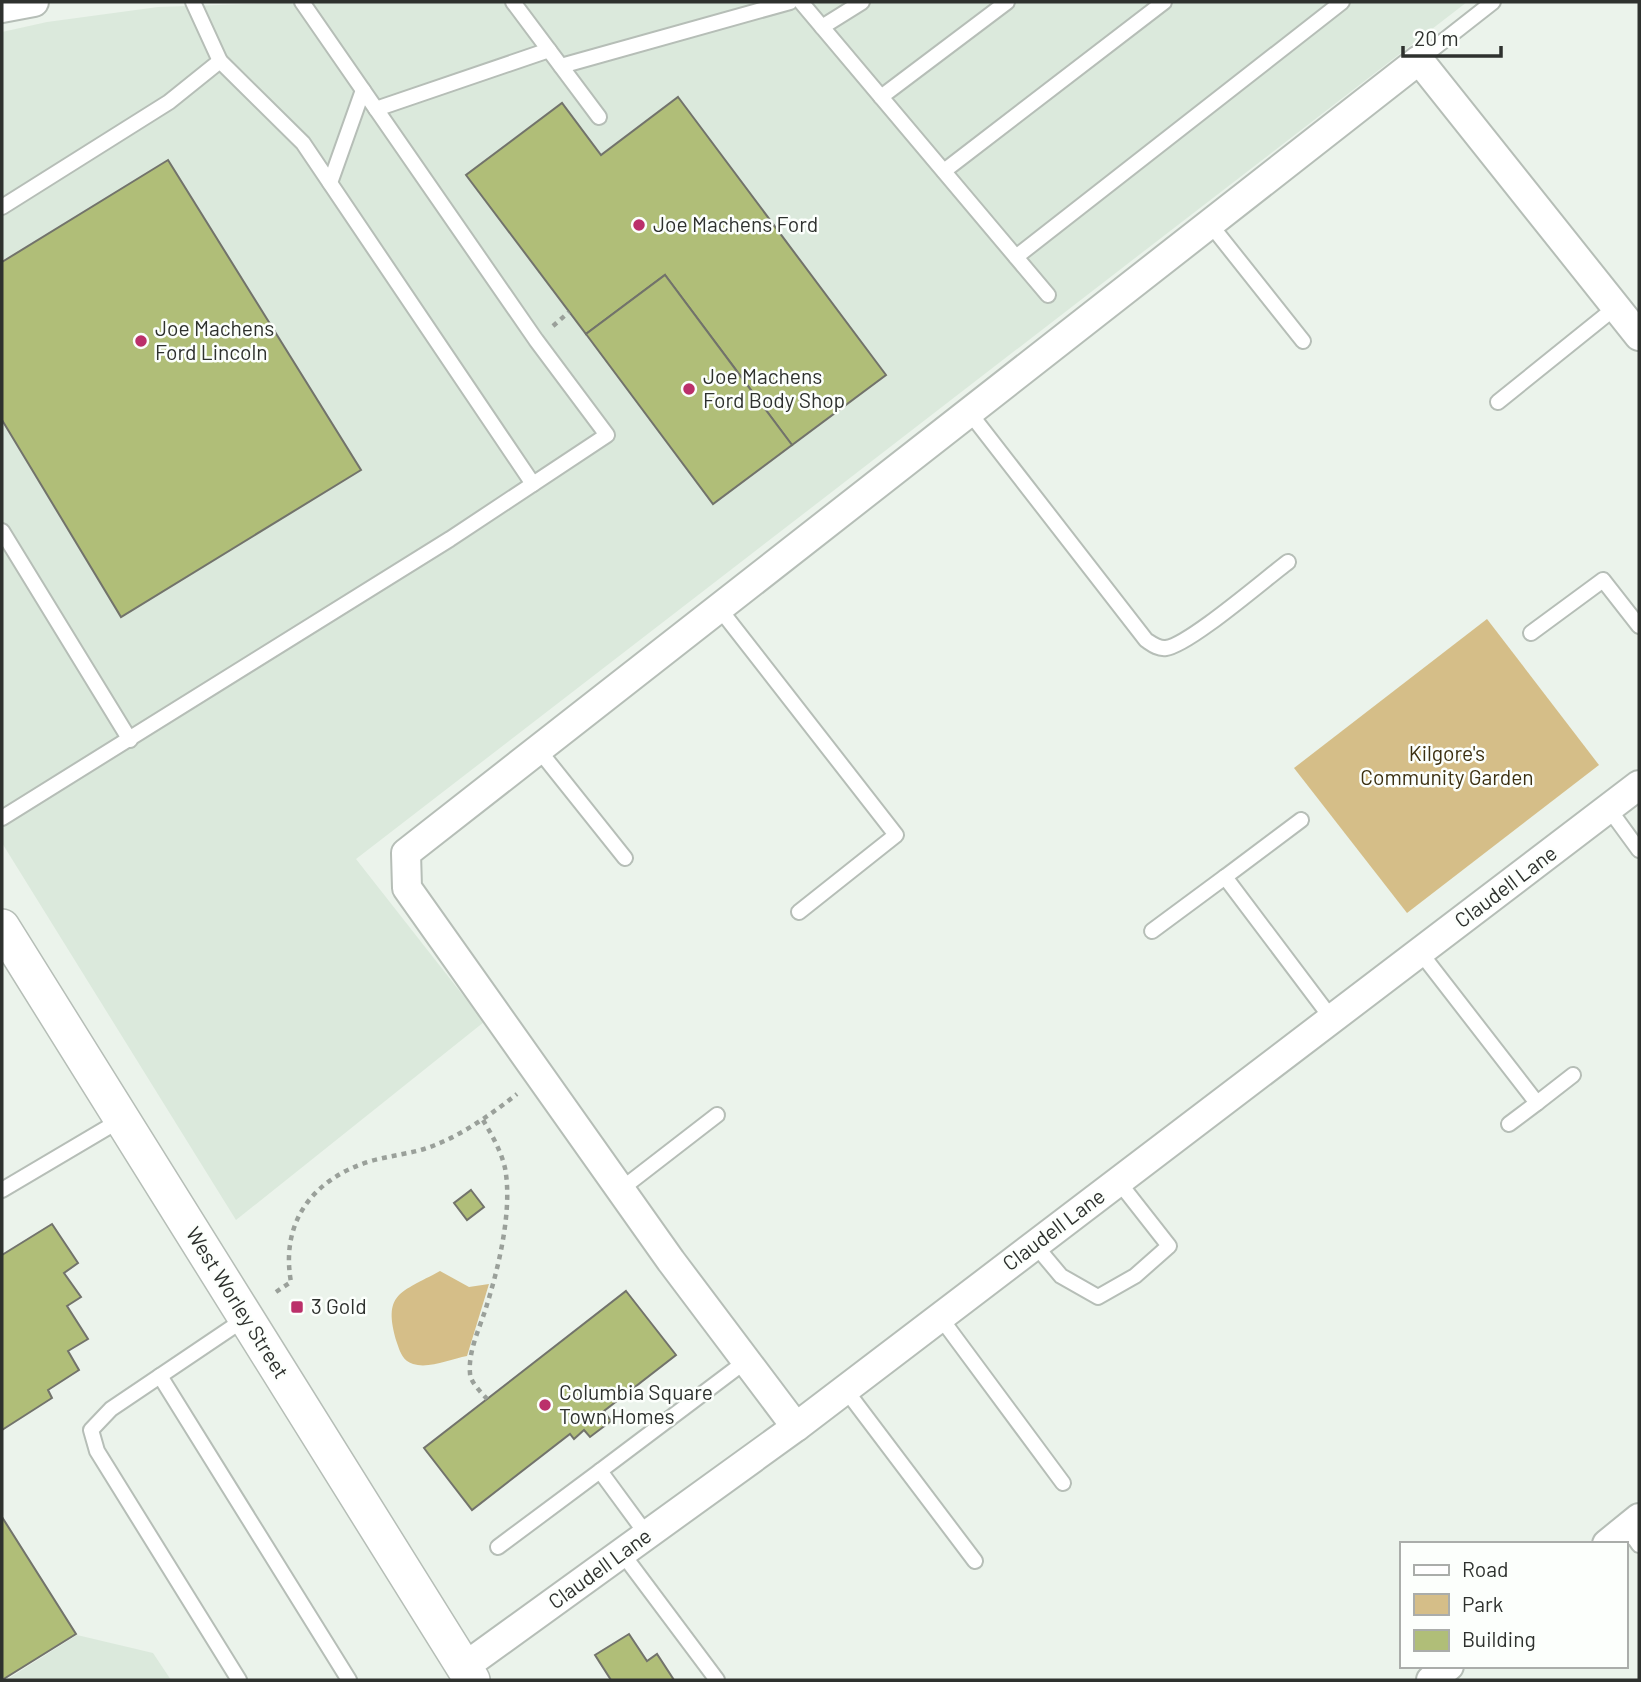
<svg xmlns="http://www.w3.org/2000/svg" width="1641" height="1682" font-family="Barlow,sans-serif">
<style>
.built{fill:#dbe9dc}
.green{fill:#d5be88}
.building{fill:#b0be78;stroke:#72736b;stroke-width:2}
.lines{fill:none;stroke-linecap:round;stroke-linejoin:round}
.service-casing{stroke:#b6beb7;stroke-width:18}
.minor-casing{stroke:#b6beb7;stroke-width:32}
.tertiary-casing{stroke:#b6beb7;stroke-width:38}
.path{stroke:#9aa09a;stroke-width:4.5;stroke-dasharray:5 5;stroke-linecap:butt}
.service{stroke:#fff;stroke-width:14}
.minor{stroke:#fff;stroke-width:28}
.tertiary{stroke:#fff;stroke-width:35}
.poi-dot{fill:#bb306a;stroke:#fcfffc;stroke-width:2.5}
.labels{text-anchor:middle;stroke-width:5;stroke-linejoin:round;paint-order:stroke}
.poi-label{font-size:21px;fill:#2e312e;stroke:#fcfffc;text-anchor:start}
.park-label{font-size:21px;fill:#3c3011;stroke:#fcfffc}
.street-label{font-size:21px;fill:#2e312e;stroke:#fcfffc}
</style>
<rect width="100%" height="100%" fill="#ebf3eb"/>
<!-- built -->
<g class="built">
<polygon points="311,2 1467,2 356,859 484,1022 236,1220 2,843 2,32 47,22 158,7"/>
<polygon points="77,1635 153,1653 171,1680 6,1680"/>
</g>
<!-- green -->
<g class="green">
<polygon points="1487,619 1599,765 1407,913 1294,768"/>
<path d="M440,1271L469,1287L489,1284L467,1356C451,1359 429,1369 413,1364C403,1361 400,1352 397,1343C382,1293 400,1293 440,1271Z"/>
</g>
<!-- building -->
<g class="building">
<polygon points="678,97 886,375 792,445 665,275 586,334 466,175 562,103 601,155"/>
<polygon points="168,160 361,470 121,617 2,420 2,262"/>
<polygon points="665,275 792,445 713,504 586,334"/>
<polygon points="471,1190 484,1207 467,1220 454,1203"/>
<polygon points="52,1224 78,1263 64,1273 81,1297 67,1306 88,1339 68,1351 79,1370 48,1390 52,1398 2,1430 2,1255"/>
<polygon points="626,1291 676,1355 604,1411 611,1421 590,1437 584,1430 574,1439 570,1434 472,1510 424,1448"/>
<polygon points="2,1517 76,1634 2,1680"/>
<polygon points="629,1634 647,1661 657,1654 674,1680 611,1680 595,1655"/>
</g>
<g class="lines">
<!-- service casing -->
<g class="service-casing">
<g id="service">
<polyline points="193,2 220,61 303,143 533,484"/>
<polyline points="513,2 599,117"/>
<polyline points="801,2 1048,295"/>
<polyline points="822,27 862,2"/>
<polyline points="1419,60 1493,2"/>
<polyline points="561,66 790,2"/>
<polyline points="881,97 1007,2"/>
<polyline points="376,109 549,50"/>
<polyline points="944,171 1164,2"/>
<polyline points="330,183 363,90"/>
<polyline points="2,207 169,102 220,61"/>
<polyline points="1210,224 1303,341"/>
<polyline points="1016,257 1342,2"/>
<polyline points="1498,402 1616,307"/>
<path d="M969,412L1146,640C1152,644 1158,649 1166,648C1189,645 1265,579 1288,562"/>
<polyline points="2,531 130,740"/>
<polyline points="719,608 896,835 799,912"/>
<polyline points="1531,633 1603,580 1639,626"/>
<polyline points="538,749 625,858"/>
<polyline points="1609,809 1639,850"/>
<polyline points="2,818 450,539 607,435 536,340 302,2"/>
<polyline points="1301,820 1225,877 1332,1019"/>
<polyline points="1152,931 1225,877"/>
<polyline points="1420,952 1537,1103 1573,1075"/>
<polyline points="1509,1124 1537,1103"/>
<polyline points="2,1190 122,1119"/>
<polyline points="620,1190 717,1115"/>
<polyline points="1035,1245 1061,1276 1098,1297 1135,1276 1169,1246 1118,1181"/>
<polyline points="940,1317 1063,1483"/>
<polyline points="160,1376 349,1680"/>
<polyline points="845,1389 975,1561"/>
<polyline points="1627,1528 1639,1545"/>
<polyline points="647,1535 600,1471 746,1361"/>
<polyline points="498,1547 600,1471"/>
<polyline points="622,1553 717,1680"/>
<polyline points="239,1680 97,1451 91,1430 111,1409 246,1318"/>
</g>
</g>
<!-- minor casing -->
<g class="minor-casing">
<g id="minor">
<polyline points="2,8 34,2"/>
<polyline points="796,1427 671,1261 407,888 406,853 1419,60 1639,336"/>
<polyline points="1607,1544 1639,1518"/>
<polyline points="464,1667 796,1427 1639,785"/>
<polyline points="1431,1680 1449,1666"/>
</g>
</g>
<!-- tertiary casing -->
<g class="tertiary-casing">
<polyline id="tertiary" points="2,927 472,1680"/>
</g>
<!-- path -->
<g class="path">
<polyline points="553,326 569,312"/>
<path d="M483,1120C492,1135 501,1151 505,1168C513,1211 498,1270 485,1311C479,1329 468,1353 470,1373C470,1382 481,1392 487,1399"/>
<path d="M276,1292L291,1282C280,1221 314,1178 371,1161C389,1156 407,1154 424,1149C458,1138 489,1116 517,1094"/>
</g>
<!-- service -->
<use href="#service" class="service"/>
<!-- minor -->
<use href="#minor" class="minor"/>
<!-- tertiary -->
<use href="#tertiary" class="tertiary"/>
</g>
<!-- markers -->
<g class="poi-dot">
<circle cx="639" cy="225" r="7"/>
<circle cx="141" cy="341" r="7"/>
<circle cx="689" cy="389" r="7"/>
<rect x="290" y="1300" width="14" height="14" rx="3.5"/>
<circle cx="545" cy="1405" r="7"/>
</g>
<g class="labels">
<!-- poi labels -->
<g class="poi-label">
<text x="653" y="232">Joe Machens Ford</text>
<text x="155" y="336">Joe Machens<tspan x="155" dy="24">Ford Lincoln</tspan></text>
<text x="703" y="384">Joe Machens<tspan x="703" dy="24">Ford Body Shop</tspan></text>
<text x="311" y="1314">3 Gold</text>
<text x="559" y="1400">Columbia Square<tspan x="559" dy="24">Town Homes</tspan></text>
</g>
<!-- park labels -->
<g class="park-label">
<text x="1447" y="761">Kilgore's<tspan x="1447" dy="24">Community Garden</tspan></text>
</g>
<!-- street labels -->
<g class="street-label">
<text transform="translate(1506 887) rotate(-37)" y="7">Claudell Lane</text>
<text transform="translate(1054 1230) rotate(-37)" y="7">Claudell Lane</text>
<text transform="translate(237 1303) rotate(58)" y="7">West Worley Street</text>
<text transform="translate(600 1569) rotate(-36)" y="7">Claudell Lane</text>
</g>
</g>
<!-- border -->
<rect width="1641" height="1682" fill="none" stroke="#2e312e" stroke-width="7"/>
<!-- legend -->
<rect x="1400" y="1542" width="228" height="126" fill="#fcfffc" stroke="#aaadaa" stroke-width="2"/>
<rect x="1414" y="1565" width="35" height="10" fill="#ffffff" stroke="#aaadaa" stroke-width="2"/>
<text x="1462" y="1577" font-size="21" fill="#2e312e">Road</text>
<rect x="1414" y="1594" width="35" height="21" fill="#d5be88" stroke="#aaadaa" stroke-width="2"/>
<text x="1462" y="1612" font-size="21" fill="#2e312e">Park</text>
<rect x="1414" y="1630" width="35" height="21" fill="#b0be78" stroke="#aaadaa" stroke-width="2"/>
<text x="1462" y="1647" font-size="21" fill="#2e312e">Building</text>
<!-- scale -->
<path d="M1403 46v10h98v-10" fill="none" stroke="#2e312e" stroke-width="3.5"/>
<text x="1414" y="46" font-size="21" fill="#2e312e" stroke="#fcfffc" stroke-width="5" paint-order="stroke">20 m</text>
</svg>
